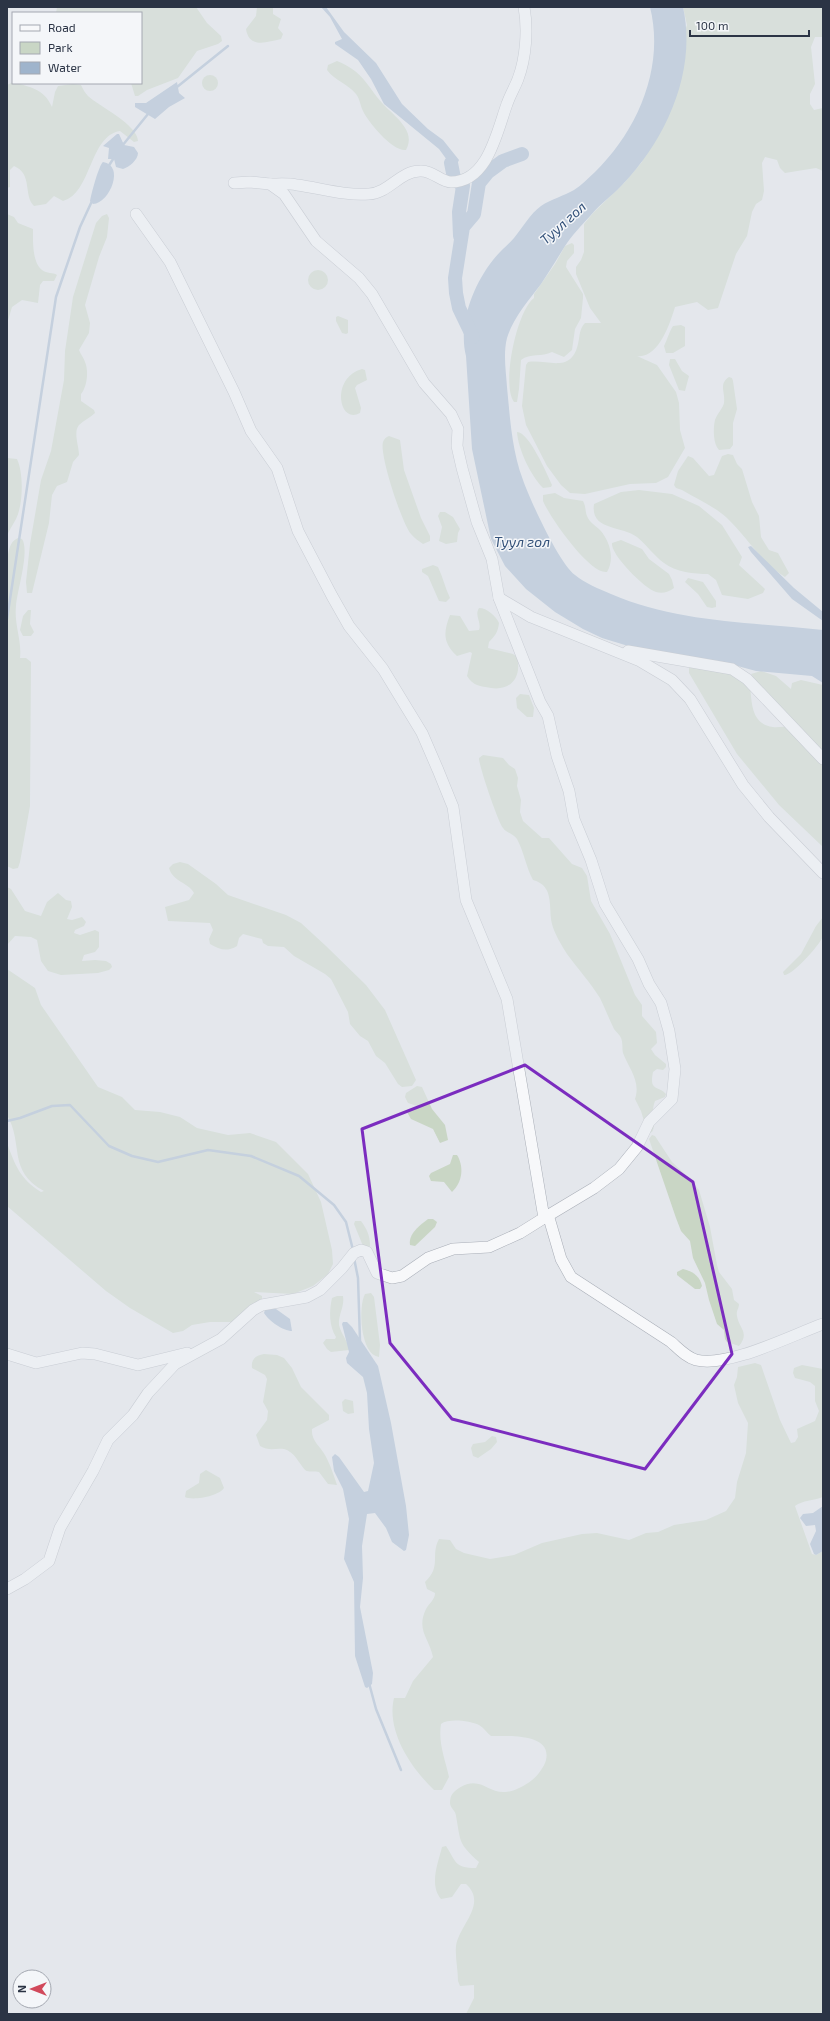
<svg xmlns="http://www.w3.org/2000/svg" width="830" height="2021" font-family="'Exo 2',sans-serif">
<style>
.green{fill:#c9d6c5}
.water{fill:#9fb4cc}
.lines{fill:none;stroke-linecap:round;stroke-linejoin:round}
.stream{stroke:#9fb4cc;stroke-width:2.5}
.river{stroke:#9fb4cc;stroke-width:14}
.minor-casing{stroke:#a9aeb7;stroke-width:12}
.minor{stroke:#f7f8fa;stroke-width:11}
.marked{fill:none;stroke:#7b2cbf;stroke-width:3;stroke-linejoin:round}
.labels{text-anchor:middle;stroke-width:3;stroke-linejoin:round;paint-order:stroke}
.water-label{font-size:14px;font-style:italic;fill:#34527a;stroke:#f4f6f9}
</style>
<rect width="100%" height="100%" fill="#e4e7ec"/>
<!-- green -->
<g class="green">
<polygon points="57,7 196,7 207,23 221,36 222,41 218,44 197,51 178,78 147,90 138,96 135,96 131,83 141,83 141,13 56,13"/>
<path d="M257,7H273V14L281,19L278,28L283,34L281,39C267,42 249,49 246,29L256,16Z"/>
<path d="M683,7H823V37H815L811,47L815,84L810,94V104L814,110L823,108V171L816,168L785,173L780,168L777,160L765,157L762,163L764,191L762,200L756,204L752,212L747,236L736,254L718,308L708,310L697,302L675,307C670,324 658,359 637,356L657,365L676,392L679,403L680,430L685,448L668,477L656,483L630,484L585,494L570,493L561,485L547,466L526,425L522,406L526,365L528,362C548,359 571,374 578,344C580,336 579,329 585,323H601L590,308L576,274V267L581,260L584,252V224L593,213L624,183L642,162L687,25Z"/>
<path d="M337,61C364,72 366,85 383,104C394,116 417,131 406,150C393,152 368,122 363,111C360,105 360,99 356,94C347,83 335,81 327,70L328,65Z"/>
<circle cx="210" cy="83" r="8"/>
<path d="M13,82C28,87 44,88 52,107L55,92L58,86L73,84L81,85C83,89 85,93 88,96C99,106 138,125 138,141L134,142L120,131C89,136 92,193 63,201L54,196L46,204L34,206C23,195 33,174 14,166L10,170V187L7,188V85Z"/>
<path d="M7,214L14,217L18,223L33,229C33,241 32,262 42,270C47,274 53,272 57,275L54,281H43L40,285L38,303L22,300L12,307L7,324Z"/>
<path d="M107,214L109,218L107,237L99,257L85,305L90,323L89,333L79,350C81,355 84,358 85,362C89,371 87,387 81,394V401L94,410L95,413C90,418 84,420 79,425C73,432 79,446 79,455L73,462L67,482L57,486L52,495L49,523L32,593H27L26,582L30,544L41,480L51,451L64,380L65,351L73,297L96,223L102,216Z"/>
<path d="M572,243L574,245V253L567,261L566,267L583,294V298L581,318L575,329L572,350L564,357L552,352C542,357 530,353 521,360L519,389L517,402H514C501,385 517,310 534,298V294L555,264L565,246Z"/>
<circle cx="318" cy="280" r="10"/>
<polygon points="338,316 348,320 348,333 346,334 342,333 336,321 336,317"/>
<path d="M681,325L685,327V346L673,353H666L664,346C667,340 670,330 673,326Z"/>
<polygon points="670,359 675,359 682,371 689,376 685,391 679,390 669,365"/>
<path d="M362,369L365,370L367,380L357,385L355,388L361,408L360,413C339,425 330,378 362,369Z"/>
<path d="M729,377L732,378L733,381L737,409L733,423V445L730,449L719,450C713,444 713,428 715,420C717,414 723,408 724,403C726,393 718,384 729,377Z"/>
<path d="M517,432C529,432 547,474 552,485L551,487L543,488C531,476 518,449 517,432Z"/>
<path d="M389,436L400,440L404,470L421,518L430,536V541L423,544C419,541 414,538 411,534C402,524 379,454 383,442C384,439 386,437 389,436Z"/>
<path d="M728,454L733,455L737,464L742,469L752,502L759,516L761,537L769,550L778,553L789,573L785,577C761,562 747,537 727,518C714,506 697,499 682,490L676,488L674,485L678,471L688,456L693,458L709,476L714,475L722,456Z"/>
<path d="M7,458L17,459C24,474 23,505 16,519C13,525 9,530 7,536Z"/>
<path d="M639,490L672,494L699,506L722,525L742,557L739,565L765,589L763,593L748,599L722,595L716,580L708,574C695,574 675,572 664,563C654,556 647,545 637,537C622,525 590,531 594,504L621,492Z"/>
<path d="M555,493L564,498L583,501C586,506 585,511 587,516C590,523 595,525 600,530C610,541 615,559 607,572C590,575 549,516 543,501V495Z"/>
<polygon points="440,512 445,512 453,517 460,529 458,533 457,542 446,544 439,541 442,527 438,516"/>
<path d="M18,538L22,539C30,551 17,591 16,606C14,625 22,640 20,658H26L31,662L30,806L20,862L18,868L13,869L7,866V559C9,551 9,542 18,538Z"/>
<path d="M621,540L642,549L649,559L669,574L672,580L674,588C669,592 662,594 656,592C645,589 610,554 612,543Z"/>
<path d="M433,565L438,567C443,577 445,588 450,598L446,602L439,601L428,576L422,572V569Z"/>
<polygon points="688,578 703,582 716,601 716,607 712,608 707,607 698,594 685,582"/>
<path d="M479,608C487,608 496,616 499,623C498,632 495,636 489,642L488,648L513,654L517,657C522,677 511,691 491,688C480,686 473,686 467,676L472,653L470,652L457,656C443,643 443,633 450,615L460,616L469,631L479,630C482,622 474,616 479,608Z"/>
<polygon points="28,610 31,610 30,624 34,632 31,636 23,636 20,630 23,616"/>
<path d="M689,666L733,674L750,686C752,703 751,724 773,727C777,728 782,726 786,727L823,766V847L779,805L737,754L689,673Z"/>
<polygon points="761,671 776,676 791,689 792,683 801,680 823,685 823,754 770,698 751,674"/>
<polygon points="520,694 529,695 534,708 533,717 527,717 517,708 516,698"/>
<path d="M483,755L503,758L509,765L515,769L518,778L517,786L521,800L520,812L523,821L542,838H549L572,864L582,868L587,876L591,901L610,934L635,995L642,1005V1016L656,1032L657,1043L651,1049L655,1055L666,1064V1067L663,1070L657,1069L653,1072C649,1092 658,1085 666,1094L665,1097L655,1101C650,1113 657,1124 652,1132L649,1133L647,1131L641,1111L635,1099C641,1081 629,1069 623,1053C622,1049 623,1042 621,1038C620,1035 616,1032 614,1029C609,1019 605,1008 600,998C590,982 578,969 567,954C562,946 554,933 552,924C548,907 555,886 533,880C526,867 524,852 517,839C513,833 506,833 503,828C498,822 478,763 479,758Z"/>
<path d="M180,862L188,864L216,884L228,895L286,915L301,923L326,946L366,985L385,1010L416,1080L412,1086L402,1087L398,1084L385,1063L376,1056L368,1041L360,1036L350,1024L348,1012L331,979L325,974L294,956L284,947L268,946L263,943L262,939L243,934L239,938L237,946C227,952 220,950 210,944L209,939L213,930L210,923L168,921L165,907L189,900L194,893C188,882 173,882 169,868L173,864Z"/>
<polygon points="7,887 11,889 25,911 41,916 47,902 58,893 66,900 71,901 72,907 67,919 72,920 82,917 86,922 84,926 75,930 74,933 80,935 95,930 99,932 99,947 95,952 84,955 82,961 95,960 106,961 111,964 112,967 109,970 98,973 61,975 48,971 41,961 37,940 31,937 15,936 7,945"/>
<path d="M823,917C823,923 825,931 823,936C820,945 792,976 784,975L783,972L801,954L816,926Z"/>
<path d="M7,969L35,988L41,1005L98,1087L122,1097L135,1110L160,1112L180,1117L197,1128L228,1135L250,1133L276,1142L308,1174L321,1202L332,1250L333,1264L328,1274L313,1286L293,1294L254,1292L262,1296V1302L235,1322H210L192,1325L183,1331L173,1333L130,1308L106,1291L7,1206V1143C15,1165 20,1179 41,1192L44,1191C7,1171 24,1144 7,1115Z"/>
<polygon points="417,1086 422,1087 432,1109 445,1125 448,1140 440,1143 433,1129 411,1119 407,1112 409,1109 420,1107 408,1103 405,1097 406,1093"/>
<path d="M652,1135L655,1136L672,1162L688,1177L699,1190L710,1227L717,1265L719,1272L732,1289L734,1300L739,1304C739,1309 736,1310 737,1316C739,1329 750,1332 739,1346L727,1342L725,1339L724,1330L717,1324L709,1300L705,1283L693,1258L690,1241L681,1231L676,1218L649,1139Z"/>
<path d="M453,1155H457C464,1166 463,1182 452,1192L444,1182L431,1181L429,1176L431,1173L450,1164Z"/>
<path d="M428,1219H433L437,1222L435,1227L415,1246L410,1245C408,1234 420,1225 428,1219Z"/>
<path d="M355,1221H361C367,1229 370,1236 370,1246L367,1248L363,1246L354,1224Z"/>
<path d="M683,1269C692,1271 700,1276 702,1286L700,1289H695L677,1275V1272Z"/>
<path d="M371,1293L374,1297L380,1345L379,1357C360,1355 358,1306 365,1294Z"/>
<path d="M337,1296H343C345,1306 338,1315 339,1325C341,1334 348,1341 349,1350L331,1352L327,1349L323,1343L326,1339H335L336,1337C329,1326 329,1311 332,1298Z"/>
<path d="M264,1354L277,1355L284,1358L292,1368L301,1387L329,1415V1420L312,1429C311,1441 320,1446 325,1455C330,1464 334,1476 337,1485L328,1484L319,1472C315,1471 310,1472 307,1471C303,1470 296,1455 290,1452C281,1445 271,1453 260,1446L256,1435L267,1420L268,1411L263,1402L267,1379L265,1375L252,1368C251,1359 255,1356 264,1354Z"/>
<path d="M755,1363L761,1365L780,1420L791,1443L795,1442L798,1437L797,1429L815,1421L819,1411L815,1401V1386L810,1382L795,1378L793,1373L794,1368L802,1365L823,1369V1497C813,1501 803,1500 795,1506L812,1554L816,1555L823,1551V2014H466L474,1998V1985L460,1986L458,1981C458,1970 455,1957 456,1946C459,1925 488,1904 466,1884H461L452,1897L441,1899C429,1885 438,1863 442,1847L446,1846C456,1861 454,1868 476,1868L479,1862C458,1843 461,1843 456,1816C456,1811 450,1808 450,1803C450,1795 453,1792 459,1788C480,1775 487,1793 505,1792C512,1792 522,1787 528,1783C535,1779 544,1768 546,1760C552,1733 509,1736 491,1736C487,1733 484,1728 479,1725C470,1721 449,1718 441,1724C438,1743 445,1759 449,1777L442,1790H434C411,1768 386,1731 394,1698H405L413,1681L433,1657C429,1638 416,1630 426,1609C429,1603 435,1600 435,1593L427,1589L425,1582C442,1566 430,1556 439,1539L450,1540L456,1549L464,1553L490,1559L514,1555L542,1543L582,1534L597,1533L629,1540L646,1533L658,1532L674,1525L706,1520L726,1511L735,1498L737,1482L746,1453L748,1423L738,1403L734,1385L737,1377L738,1367Z"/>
<polygon points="345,1399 353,1401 354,1413 348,1414 343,1411 342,1402"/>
<polygon points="492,1436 496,1437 497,1442 491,1449 478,1458 473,1456 471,1448 473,1444 485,1442"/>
<path d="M206,1470L220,1478L224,1488C219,1496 193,1501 185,1497L186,1491L199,1483L200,1474Z"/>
</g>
<!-- water -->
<g class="water">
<polygon points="321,7 326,7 344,32 376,63 402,104 428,129 443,140 459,160 458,162 451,163 447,160 439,149 384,104 371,79 358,60 335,44 335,42 342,39 330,17"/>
<path d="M650,7H683C697,70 667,138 623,184C613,195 600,204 591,215C582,225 572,235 565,246C557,259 549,272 541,284C529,300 513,318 507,338C503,354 506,371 507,387C510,418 512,451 523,480C530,500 559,563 575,575C585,583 599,589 611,594C678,623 751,622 823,630V683L812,676L756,671L719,661L665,655L625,645L602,638L583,629L555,612L526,589L505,566L491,539L472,449L466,356C458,325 473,285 493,260C499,252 507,246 514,238C523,227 530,214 541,206C551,199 564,196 574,190C582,185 588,178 595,172C638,130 665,67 650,7Z"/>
<polygon points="177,82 179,93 185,98 169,107 155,119 135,107 135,103 146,103"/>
<path d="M117,134H119L124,145L134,147L138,153C138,160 129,167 123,169L116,167L114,159H108L109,148L103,146Z"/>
<path d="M103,162C125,165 110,203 93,204L90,201C91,194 99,165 103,162Z"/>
<polygon points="751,546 794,588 823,612 823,621 792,599 751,552 748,547"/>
<path d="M269,1308L276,1309L290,1319L292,1331C283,1331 269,1321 264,1313L265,1310Z"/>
<polygon points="343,1322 347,1322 352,1327 378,1366 381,1379 391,1423 406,1506 409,1535 406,1550 404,1551 392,1542 386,1528 375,1513 367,1514 362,1546 363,1578 360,1607 373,1673 372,1684 367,1688 365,1687 355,1656 354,1582 344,1559 349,1519 343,1489 334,1471 332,1457 335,1454 339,1457 364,1492 368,1491 374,1463 369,1429 367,1393 363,1377 347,1363 346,1358 349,1352 342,1324"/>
<polygon points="823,1506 823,1551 816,1555 814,1554 810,1544 816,1531 815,1525 806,1526 800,1518 803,1514 813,1513"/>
</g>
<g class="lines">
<!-- stream -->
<g class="stream">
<polyline points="177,87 228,46"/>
<polyline points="122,146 148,114"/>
<polyline points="108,167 115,156"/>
<polyline points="7,619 56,297 80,227 92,201"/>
<polyline points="7,1121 20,1118 52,1106 70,1105 109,1146 132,1156 158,1162 208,1150 251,1156 299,1176 334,1205 346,1222 353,1250"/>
<polyline points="354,1258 358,1278 360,1341"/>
<polyline points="369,1683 376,1709 401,1770"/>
</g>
<!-- river -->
<g class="river">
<polyline points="451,163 454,178 463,186 459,212 460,236"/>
<polyline points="473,337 459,308 456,293 455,278 463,227 474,214 479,183 488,172 503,161 522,154"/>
</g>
<!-- minor casing -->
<g class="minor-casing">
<g id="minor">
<polyline points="234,183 250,182 270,184 284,194 316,241 359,278 372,294 424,383 451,414 458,429 457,446 462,468 477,522 492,559 499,598 531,617 640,661 672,680 690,699 743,785 769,817 823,873"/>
<path d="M270,184C279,184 288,183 297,185C320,188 345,196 369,194C389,193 400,171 420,171C432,170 441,182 451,182C488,182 497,131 507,104C510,95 515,87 518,79C526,58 528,29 524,7"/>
<polyline points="136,214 170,262 234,392 251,431 277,468 298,531 332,596 349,626 383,669 422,733 438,770 453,807 466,900 507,999 544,1218 594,1188 619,1169 637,1147 649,1122 672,1099 675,1069 669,1031 661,1003 649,984 638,959 605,904 591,860 574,819 569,791 557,756 548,716 540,702 499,598"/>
<polyline points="628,651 732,669 747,679 823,759"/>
<polyline points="7,1354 36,1363 82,1353 95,1354 138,1365 187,1353"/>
<path d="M7,1589L25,1579L49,1561L60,1528L93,1471L108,1440L133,1415L148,1393L175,1364L221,1339L253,1310L262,1305L307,1297L320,1290L342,1268L354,1253L361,1250L367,1252L377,1273L392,1278L402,1276L428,1258L453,1249L489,1247L520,1233L544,1218H549L561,1259L571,1277L671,1342C679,1349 686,1357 696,1360C728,1368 792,1335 823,1324"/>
</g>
</g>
<!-- minor -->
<use href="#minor" class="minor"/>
</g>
<!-- marked area -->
<path d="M0 0H830V2021H0ZM525,1065L693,1182L732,1354L645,1469L452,1419L390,1343L362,1129Z" fill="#e4e7ec" fill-opacity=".55" fill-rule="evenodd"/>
<path class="marked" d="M525,1065L693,1182L732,1354L645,1469L452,1419L390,1343L362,1129Z"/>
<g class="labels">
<!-- water labels -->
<g class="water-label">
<text transform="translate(563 223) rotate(-42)" y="5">Туул гол</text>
<text x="522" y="547">Туул гол</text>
</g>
</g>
<!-- border -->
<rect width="830" height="2021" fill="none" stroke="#2b3445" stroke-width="16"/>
<!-- legend -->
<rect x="12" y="12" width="130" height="72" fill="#f4f6f9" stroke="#a4a8b1"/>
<rect x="20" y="25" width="20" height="6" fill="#f7f8fa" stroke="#a4a8b1"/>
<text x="48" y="32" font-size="12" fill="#2b3445">Road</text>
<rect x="20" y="42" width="20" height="12" fill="#c9d6c5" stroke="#a4a8b1"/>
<text x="48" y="52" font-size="12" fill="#2b3445">Park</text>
<rect x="20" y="62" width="20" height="12" fill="#9fb4cc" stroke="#a4a8b1"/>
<text x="48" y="72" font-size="12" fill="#2b3445">Water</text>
<!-- north arrow -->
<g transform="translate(32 1989) rotate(270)"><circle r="19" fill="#f4f6f9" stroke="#a4a8b1"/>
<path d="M0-3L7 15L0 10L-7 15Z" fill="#d1495b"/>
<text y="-6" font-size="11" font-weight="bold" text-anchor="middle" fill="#2b3445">N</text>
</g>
<!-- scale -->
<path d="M690 30v6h119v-6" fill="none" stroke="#2b3445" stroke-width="2"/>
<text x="696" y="30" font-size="12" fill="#2b3445" stroke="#f4f6f9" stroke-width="3" paint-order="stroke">100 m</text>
</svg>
